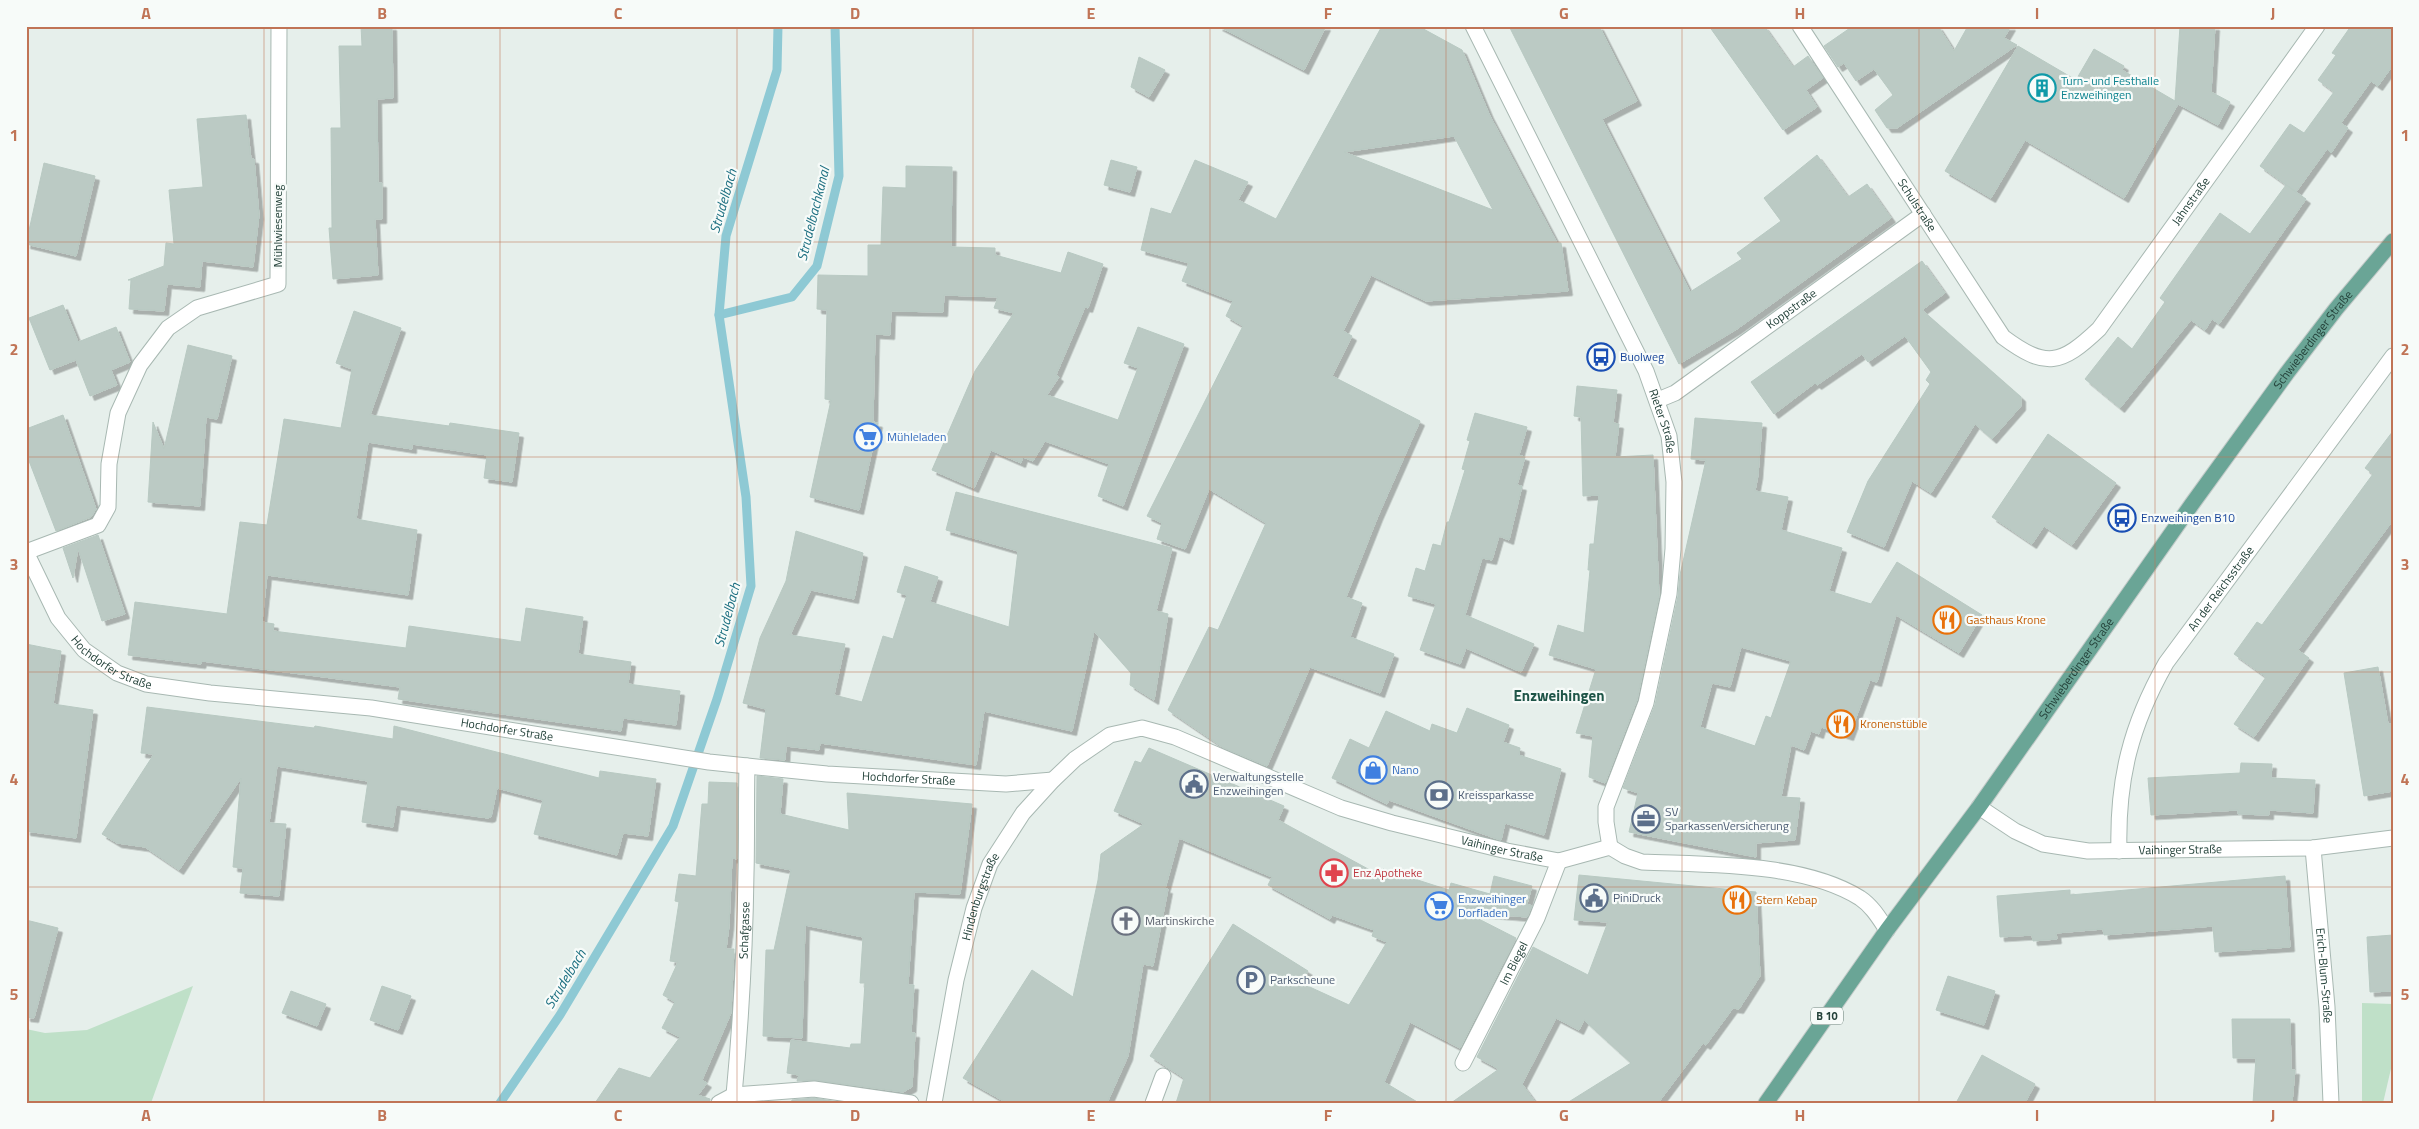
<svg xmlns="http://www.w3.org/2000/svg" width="2419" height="1129" font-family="'Titillium Web',sans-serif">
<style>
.green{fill:#bfe0c8}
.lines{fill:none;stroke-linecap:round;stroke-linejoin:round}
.stream{stroke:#8ec9d4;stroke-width:9}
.building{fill:#bbcac4;stroke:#b8c9c2;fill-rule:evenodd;filter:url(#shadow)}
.minor-casing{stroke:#a8b8b2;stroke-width:17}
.major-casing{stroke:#c2cac8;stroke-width:17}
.minor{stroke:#fff;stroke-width:15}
.major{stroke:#6aa596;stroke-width:15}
.grid{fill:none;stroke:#c07456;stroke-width:1;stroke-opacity:0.55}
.labels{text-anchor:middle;stroke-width:4.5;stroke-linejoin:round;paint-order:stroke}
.shield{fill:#f7fbf9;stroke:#637a73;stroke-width:1}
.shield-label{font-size:11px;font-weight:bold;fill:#24423a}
.culture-label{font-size:12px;fill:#0d838f;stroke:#f7fbf9;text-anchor:start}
.street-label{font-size:12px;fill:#24423a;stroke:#f7fbf9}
.transit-label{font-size:12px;fill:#164399;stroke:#f7fbf9;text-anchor:start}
.shop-label{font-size:12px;fill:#366cbe;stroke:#f7fbf9;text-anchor:start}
.food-label{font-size:12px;fill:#c56008;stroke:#f7fbf9;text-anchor:start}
.service-label{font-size:12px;fill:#4e5e75;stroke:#f7fbf9;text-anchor:start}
.health-label{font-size:12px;fill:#be3a42;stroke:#f7fbf9;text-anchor:start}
.worship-label{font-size:12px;fill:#5b616d;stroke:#f7fbf9;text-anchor:start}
.water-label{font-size:14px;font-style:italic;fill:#1c6f80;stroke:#f7fbf9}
.quarter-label{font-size:15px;font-weight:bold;fill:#1f5548;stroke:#f7fbf9}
.neatline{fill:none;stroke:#c07456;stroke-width:2}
.grid-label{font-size:16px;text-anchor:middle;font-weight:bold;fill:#c07456}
</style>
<defs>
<filter id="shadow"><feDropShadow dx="4.5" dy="4.5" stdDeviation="0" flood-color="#0004"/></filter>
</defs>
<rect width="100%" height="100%" fill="#e6efeb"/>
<!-- green -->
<g class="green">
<polygon points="193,986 151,1103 26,1103 26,1029 45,1033 87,1030"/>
<polygon points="2362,1003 2393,1004 2393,1060 2383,1103 2362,1103"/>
</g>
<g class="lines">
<!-- stream -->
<g class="stream">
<polyline points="719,315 792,297 817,266 839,176 835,26"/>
<polyline points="500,1103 560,1015 673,826 717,699 751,586 746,497 719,315 726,236 777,70 778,26"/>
</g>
</g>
<!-- building -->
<g class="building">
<polygon points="361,26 392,26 393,98 377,99 378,183 382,183 382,219 375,219 378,275 333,279 329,228 332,228 331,128 341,128 339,46 362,46"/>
<polygon points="1218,26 1326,26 1304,70"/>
<path d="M1382,26H1418L1462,50L1489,114L1557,243H1561L1568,291L1426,301L1371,275L1343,331L1352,336L1332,376L1420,421L1378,516L1346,597L1362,603L1350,637L1394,654L1380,693L1310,667L1267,766L1224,748L1168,710L1209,627L1218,630L1266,523L1209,489L1185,549L1157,539L1162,523L1147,516L1243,326L1226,316L1233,301L1182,281L1189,263L1141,250L1151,208L1171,214L1195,160L1248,182L1238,200L1276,219ZM1454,136L1493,210L1344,152Z"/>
<polygon points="1509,26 1599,26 1637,101 1602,119 1690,292 1742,259 1737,253 1781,221 1764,198 1817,155 1848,197 1867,184 1891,218 1737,329 1679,364"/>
<polygon points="1709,26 1764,26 1793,67 1808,56 1823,78 1806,90 1817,107 1783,130"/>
<polygon points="1853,26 1938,26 1954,51 1968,26 2011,26 2004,38 2017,45 1897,128 1887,128 1875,110 1893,95 1874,69 1856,81 1844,63 1838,67 1824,46"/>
<polygon points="2180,26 2215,26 2211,92 2230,102 2218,125 2178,104 2124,198 2025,140 1991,198 1945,171 2018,46 2076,80 2094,49 2124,66 2122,70 2175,101"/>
<polygon points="2351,26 2393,26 2393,65 2378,86 2371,81 2341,123 2348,128 2331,153 2327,149 2296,192 2260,166 2290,124 2304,133 2334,92 2318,80 2336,55 2332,53"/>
<polygon points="1139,57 1165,70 1149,97 1131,87"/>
<polygon points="246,115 251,159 254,159 259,215 253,267 202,261 200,287 167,284 164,311 129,309 131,280 128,280 164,266 166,243 174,244 169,190 203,187 197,119"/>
<polygon points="1111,160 1137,167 1130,192 1104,185"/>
<polygon points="44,163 95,176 76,256 26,244"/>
<polygon points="906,166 952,167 951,247 995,248 995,255 1061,273 1068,252 1103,264 1088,308 1085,307 1056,375 1059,377 1047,395 1118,420 1138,368 1124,363 1138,327 1184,344 1123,506 1098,496 1109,464 1045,441 1033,461 1023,457 1021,463 991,450 974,488 932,470 975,371 1014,313 994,308 998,297 944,295 943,312 891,311 890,335 875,334 873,422 878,423 859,510 810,497 831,400 825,399 827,310 817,309 818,275 868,276 868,245 881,245 883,187 906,188"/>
<polygon points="2286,185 2306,199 2219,324 2212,319 2205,330 2191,320 2120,408 2085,379 2118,337 2132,349 2165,302 2160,298 2220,213 2250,234"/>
<polygon points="1922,261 1945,293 1922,310 2021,397 2021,406 1992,439 1975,424 1931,493 1912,481 1884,547 1847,532 1868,481 1930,384 1926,380 1931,372 1905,336 1868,362 1862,354 1817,385 1815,383 1774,414 1751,382"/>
<polygon points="63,305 78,342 116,327 130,362 111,370 117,385 90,396 76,360 50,370 29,318"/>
<polygon points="354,311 401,328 370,415 449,426 450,423 519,433 512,482 484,478 487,455 412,444 412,449 368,442 356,519 417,530 408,595 267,575 262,622 274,624 273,631 406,648 409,626 521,642 526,608 583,617 578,654 631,662 628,684 680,691 676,725 623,718 621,731 398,699 400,687 202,661 201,664 128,655 135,602 227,614 240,522 267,525 284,419 341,428 352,369 336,363"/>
<polygon points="188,345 232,356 217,419 206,417 200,506 148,502 153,422 164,449"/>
<polygon points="1577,386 1617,390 1613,423 1619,424 1615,457 1653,455 1659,596 1637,700 1605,783 1589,777 1593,736 1576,733 1596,669 1549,655 1558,625 1584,633 1590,570 1588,570 1590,544 1594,544 1599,495 1583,496 1581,417 1574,416"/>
<polygon points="1475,413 1527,427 1519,455 1525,457 1517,485 1522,486 1509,540 1499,536 1492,560 1482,558 1465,615 1534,644 1521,672 1466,648 1460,664 1420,650 1436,604 1408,596 1416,568 1425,571 1433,544 1441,546 1447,522 1449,522 1465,470 1462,469 1470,441 1467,440"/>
<polygon points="63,415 96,509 91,517 56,531 26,453 26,429"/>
<path d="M1695,418L1762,423L1758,475L1755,491L1788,497L1781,530L1842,548L1829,591L1871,604L1897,562L1982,615L1959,653L1896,615L1877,682L1870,680L1849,736L1821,727L1819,734L1811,731L1804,750L1791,745L1781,797L1800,798L1795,840L1756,843V857L1629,832L1638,793L1623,788L1655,705L1678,596L1680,575L1706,460L1691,459ZM1741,647L1791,661L1771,718L1766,716L1755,746L1700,727L1712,683L1730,687Z"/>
<polygon points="2393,431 2393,520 2298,650 2309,658 2254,737 2234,724 2266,677 2234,654 2257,622 2262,625 2373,474 2365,468"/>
<polygon points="2048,434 2116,483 2072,545 2044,526 2032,544 1992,517"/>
<polygon points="956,492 1172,548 1156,611 1168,614 1154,700 1130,685 1131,673 1094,631 1072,731 984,711 976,765 820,743 819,750 786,746 785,760 760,758 766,709 743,703 760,638 786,581 796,531 863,553 854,599 811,590 790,635 845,644 834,695 862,702 883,636 893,639 907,595 897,592 905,566 938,577 930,602 1009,627 1018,551 946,530"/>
<polygon points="98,535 125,614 102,621 78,548 73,578 63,548"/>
<polygon points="26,644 61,651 53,704 93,710 76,838 26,831"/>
<polygon points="2378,667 2388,724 2393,724 2393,791 2364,796 2344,673"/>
<polygon points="147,707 314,728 315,726 393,739 394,726 599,778 600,771 656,779 648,836 623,833 617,855 534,834 543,800 497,788 491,817 488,818 396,805 393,827 362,822 368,781 277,766 269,823 286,824 279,896 240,893 243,868 233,867 241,778 179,870 145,847 117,843 102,834 154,754 141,753"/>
<polygon points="1467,708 1509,725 1503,742 1520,748 1519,755 1561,769 1544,835 1505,823 1501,840 1500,840 1389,800 1387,804 1332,778 1350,739 1369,748 1386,711 1430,731 1432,724 1457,733"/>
<polygon points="1149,748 1284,806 1278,820 1381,876 1383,869 1449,890 1451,883 1490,894 1494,876 1532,886 1527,904 1532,906 1527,917 1465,912 1516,938 1460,1048 1410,1022 1384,1082 1419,1103 1176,1103 1184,1078 1150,1056 1233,924 1308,971 1301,983 1349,1005 1387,942 1372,936 1374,930 1332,915 1330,919 1268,885 1272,877 1179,838 1165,889 1168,889 1153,966 1143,964 1128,1056 1107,1103 1007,1103 963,1078 1032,970 1073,997 1098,880 1101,854 1144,824 1114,811 1135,761 1141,763"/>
<polygon points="2241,763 2272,764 2271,778 2315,780 2313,813 2269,810 2269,815 2238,814 2238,810 2151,815 2148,778 2240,773"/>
<polygon points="757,776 783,779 780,814 849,830 847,793 972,804 960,894 914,892 908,985 914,985 911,1033 915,1033 912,1087 903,1092 815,1080 797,1081 799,1075 787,1073 791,1040 850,1048 851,1044 861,1044 865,983 860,983 863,937 805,925 802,1038 763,1036 766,950 774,950 791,870 756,863"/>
<polygon points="709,782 737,783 737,859 732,858 729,926 726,949 734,949 731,1013 702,1080 707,1083 698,1095 710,1099 709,1103 595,1103 619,1068 650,1078 680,1037 662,1028 675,1002 663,995 678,962 670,961 679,902 675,901 679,874 696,876 702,804 708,804"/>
<polygon points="1579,875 1756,892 1760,976 1739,1009 1733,1008 1706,1045 1703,1043 1658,1103 1567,1103 1631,1063 1584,1020 1579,1030 1556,1018 1522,1084 1536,1103 1451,1103 1499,1069 1477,1057 1533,947 1588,975 1608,922 1574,920"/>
<polygon points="2285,876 2290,947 2215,952 2213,926 2104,935 2103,929 2056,933 2057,939 2033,941 2032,935 2000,937 1997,896 2070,890 2070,895"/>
<polygon points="26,920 58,928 34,1018 26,1017"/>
<polygon points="2393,935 2393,991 2370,992 2367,937"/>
<polygon points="1948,976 1995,991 1984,1025 1936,1010"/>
<polygon points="382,986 411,996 398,1030 370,1020"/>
<polygon points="291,991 326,1004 317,1026 282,1013"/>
<polygon points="2232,1019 2290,1019 2291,1070 2295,1070 2292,1103 2253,1103 2256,1058 2233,1058"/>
<polygon points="1982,1055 2035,1084 2025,1103 1956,1103"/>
<polygon points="814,1098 844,1103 791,1103 792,1100"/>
</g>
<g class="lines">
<!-- minor casing -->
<g class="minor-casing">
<g id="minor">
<path id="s1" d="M279,26L278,284L197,308L168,328L140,365L118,413L109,464L108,507L98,525L26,552L58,618L84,650L117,673L146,684L210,693L371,708L709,762L747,766L827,774L1006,784L1053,780"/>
<path id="s2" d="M1473,26L1646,371L1669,436L1674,482L1673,549L1669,594L1646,703L1606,807V822L1610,847"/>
<path id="s3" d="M1800,26L2003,337C2046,369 2061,365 2099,329L2317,26"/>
<path id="s4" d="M1658,400L1675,393L1923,214"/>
<path id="s5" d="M1979,807L2015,831L2043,844L2088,851L2313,848L2393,838"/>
<path id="s6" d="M2313,848L2327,1007L2331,1103"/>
<path id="s7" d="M2119,851C2117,779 2131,725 2166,663L2393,356"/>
<path id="s8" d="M1463,1063L1537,918L1559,861"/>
<path id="s9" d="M734,1095C741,1021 745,947 746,873C747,838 746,802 747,766"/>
<polyline points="719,1103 734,1095 814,1089 911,1103"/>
<path id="s10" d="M934,1103L956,980L974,908L990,864L1023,813L1053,780L1075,759L1110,735L1142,728L1175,737L1341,808L1392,823L1507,851L1559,861L1610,847L1625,856L1642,862C1709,865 1802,862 1860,898C1872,906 1879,918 1887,930"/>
<polyline points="1153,1103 1163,1076"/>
</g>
</g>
<!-- major casing -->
<g class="major-casing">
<g id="major">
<path id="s11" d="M1766,1103L1887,930L1979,807L2192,504L2287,373L2336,309L2393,241"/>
</g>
</g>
<!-- minor -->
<use href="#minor" class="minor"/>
<!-- major -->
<use href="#major" class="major"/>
</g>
<!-- grid -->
<path class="grid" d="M264,26V1103M500,26V1103M737,26V1103M973,26V1103M1210,26V1103M1446,26V1103M1682,26V1103M1919,26V1103M2155,26V1103M26,242H2393M26,457H2393M26,672H2393M26,887H2393"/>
<!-- icons -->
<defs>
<g id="building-ring" transform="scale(1.4375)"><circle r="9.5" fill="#f7fbf9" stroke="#0f9aa8" stroke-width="1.5"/><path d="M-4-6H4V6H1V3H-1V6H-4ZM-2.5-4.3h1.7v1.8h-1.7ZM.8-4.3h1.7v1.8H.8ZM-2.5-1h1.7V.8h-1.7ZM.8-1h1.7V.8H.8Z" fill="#0f9aa8"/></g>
<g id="bus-ring" transform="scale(1.4375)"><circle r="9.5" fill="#f7fbf9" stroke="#1a4fb4" stroke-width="1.5"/><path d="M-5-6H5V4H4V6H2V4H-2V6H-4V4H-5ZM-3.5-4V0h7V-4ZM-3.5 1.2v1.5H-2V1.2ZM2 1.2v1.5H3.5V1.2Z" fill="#1a4fb4"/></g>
<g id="supermarket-ring" transform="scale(1.4375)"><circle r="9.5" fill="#f7fbf9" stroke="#3f7fe0" stroke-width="1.5"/><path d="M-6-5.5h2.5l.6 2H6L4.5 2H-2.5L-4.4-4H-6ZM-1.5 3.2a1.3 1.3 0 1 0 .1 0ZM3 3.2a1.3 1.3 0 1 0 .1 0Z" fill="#3f7fe0"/></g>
<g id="restaurant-ring" transform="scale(1.4375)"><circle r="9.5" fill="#f7fbf9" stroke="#e8710a" stroke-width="1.5"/><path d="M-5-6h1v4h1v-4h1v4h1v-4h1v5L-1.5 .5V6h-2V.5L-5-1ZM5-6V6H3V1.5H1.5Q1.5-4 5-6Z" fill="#e8710a"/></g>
<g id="shop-ring" transform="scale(1.4375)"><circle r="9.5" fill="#f7fbf9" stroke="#3f7fe0" stroke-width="1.5"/><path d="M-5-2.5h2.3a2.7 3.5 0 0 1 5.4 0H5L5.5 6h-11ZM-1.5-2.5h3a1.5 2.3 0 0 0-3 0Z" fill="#3f7fe0"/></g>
<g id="civic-ring" transform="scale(1.4375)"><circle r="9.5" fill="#f7fbf9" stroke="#5c6f8a" stroke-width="1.5"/><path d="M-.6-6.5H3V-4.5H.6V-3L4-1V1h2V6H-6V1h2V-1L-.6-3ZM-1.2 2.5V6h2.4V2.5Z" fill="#5c6f8a"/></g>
<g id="bank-ring" transform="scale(1.4375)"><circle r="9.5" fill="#f7fbf9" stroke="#5c6f8a" stroke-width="1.5"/><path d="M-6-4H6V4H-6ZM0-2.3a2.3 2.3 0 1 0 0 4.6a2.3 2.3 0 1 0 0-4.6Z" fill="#5c6f8a"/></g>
<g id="office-ring" transform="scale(1.4375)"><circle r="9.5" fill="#f7fbf9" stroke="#5c6f8a" stroke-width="1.5"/><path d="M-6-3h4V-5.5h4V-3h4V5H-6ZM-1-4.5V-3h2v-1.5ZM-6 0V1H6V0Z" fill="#5c6f8a"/></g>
<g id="pharmacy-ring" transform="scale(1.4375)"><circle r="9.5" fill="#f7fbf9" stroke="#e0444e" stroke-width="1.5"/><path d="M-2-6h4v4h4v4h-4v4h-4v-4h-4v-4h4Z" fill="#e0444e"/></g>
<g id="church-ring" transform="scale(1.4375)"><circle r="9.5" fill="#f7fbf9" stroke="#6b7280" stroke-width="1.5"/><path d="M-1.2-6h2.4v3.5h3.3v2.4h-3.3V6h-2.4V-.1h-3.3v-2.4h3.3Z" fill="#6b7280"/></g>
<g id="parking-ring" transform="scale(1.4375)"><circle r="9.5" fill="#f7fbf9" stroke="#5c6f8a" stroke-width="1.5"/><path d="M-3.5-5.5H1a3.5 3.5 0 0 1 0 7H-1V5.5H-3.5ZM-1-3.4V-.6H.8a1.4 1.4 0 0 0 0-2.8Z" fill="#5c6f8a"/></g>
</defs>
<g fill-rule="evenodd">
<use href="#building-ring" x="2042" y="88"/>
<use href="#bus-ring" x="1601" y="357"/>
<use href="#supermarket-ring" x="868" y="437"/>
<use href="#bus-ring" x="2122" y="518"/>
<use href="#restaurant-ring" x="1947" y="620"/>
<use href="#restaurant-ring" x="1841" y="724"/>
<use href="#shop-ring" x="1373" y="770"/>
<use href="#civic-ring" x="1194" y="784"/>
<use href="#bank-ring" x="1439" y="795"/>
<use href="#office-ring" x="1646" y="819"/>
<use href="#pharmacy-ring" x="1334" y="873"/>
<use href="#civic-ring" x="1594" y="898"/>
<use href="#restaurant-ring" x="1737" y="900"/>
<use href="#supermarket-ring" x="1439" y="906"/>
<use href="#church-ring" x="1126" y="921"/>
<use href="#parking-ring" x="1251" y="980"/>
</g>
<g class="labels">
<!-- shield labels -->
<rect class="shield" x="1811" y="1007.5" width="32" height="17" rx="4"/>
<g class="shield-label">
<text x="1827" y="1020">B 10</text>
</g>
<!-- culture labels -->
<g class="culture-label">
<text x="2061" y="85">Turn- und Festhalle<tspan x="2061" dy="14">Enzweihingen</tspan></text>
</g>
<!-- street labels -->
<g class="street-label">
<text dy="4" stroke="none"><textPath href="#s3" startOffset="640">Jahnstraße</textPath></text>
<text dy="4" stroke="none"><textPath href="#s3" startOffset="214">Schulstraße</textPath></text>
<text transform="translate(278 226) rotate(-90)" y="4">Mühlwiesenweg</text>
<text dy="4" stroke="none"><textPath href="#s4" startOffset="162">Koppstraße</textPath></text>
<text dy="4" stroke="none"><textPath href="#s11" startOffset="939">Schwieberdinger Straße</textPath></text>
<text dy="4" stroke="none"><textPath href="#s2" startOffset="439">Rieter Straße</textPath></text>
<text dy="4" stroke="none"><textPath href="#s7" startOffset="289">An der Reichsstraße</textPath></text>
<text dy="4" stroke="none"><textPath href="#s1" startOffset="814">Hochdorfer Straße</textPath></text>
<text dy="4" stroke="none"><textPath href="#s11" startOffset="534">Schwieberdinger Straße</textPath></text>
<text dy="4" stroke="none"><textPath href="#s1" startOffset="1219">Hochdorfer Straße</textPath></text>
<text dy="4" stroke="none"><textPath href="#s1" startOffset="1624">Hochdorfer Straße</textPath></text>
<text dy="4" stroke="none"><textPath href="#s10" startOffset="838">Vaihinger Straße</textPath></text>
<text dy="4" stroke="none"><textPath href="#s5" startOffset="212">Vaihinger Straße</textPath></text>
<text dy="4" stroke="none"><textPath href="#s10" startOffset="212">Hindenburgstraße</textPath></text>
<text dy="4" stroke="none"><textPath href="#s9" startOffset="165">Schafgasse</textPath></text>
<text dy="4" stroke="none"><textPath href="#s8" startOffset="112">Im Biegel</textPath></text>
<text dy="4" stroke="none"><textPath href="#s6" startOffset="128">Erich-Blum-Straße</textPath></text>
</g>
<!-- transit labels -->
<g class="transit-label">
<text x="1620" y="361">Buolweg</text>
<text x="2141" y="522">Enzweihingen B10</text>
</g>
<!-- shop labels -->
<g class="shop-label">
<text x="887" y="441">Mühleladen</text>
<text x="1392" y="774">Nano</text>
<text x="1458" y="903">Enzweihinger<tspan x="1458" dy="14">Dorfladen</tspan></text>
</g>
<!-- food labels -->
<g class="food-label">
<text x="1966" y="624">Gasthaus Krone</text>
<text x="1860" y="728">Kronenstüble</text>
<text x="1756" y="904">Stern Kebap</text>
</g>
<!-- service labels -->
<g class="service-label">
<text x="1213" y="781">Verwaltungsstelle<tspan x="1213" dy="14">Enzweihingen</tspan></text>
<text x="1458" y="799">Kreissparkasse</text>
<text x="1665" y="816">SV<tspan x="1665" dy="14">SparkassenVersicherung</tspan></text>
<text x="1613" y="902">PiniDruck</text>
<text x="1270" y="984">Parkscheune</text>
</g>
<!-- health labels -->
<g class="health-label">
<text x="1353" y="877">Enz Apotheke</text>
</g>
<!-- worship labels -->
<g class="worship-label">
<text x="1145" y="925">Martinskirche</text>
</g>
<!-- water labels -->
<g class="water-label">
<text transform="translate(723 201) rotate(-74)" y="5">Strudelbach</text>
<text transform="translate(813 214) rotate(-76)" y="5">Strudelbachkanal</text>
<text transform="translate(727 615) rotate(-75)" y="5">Strudelbach</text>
<text transform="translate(565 979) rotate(-59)" y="5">Strudelbach</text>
</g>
<!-- quarter labels -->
<g class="quarter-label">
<text x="1559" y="701">Enzweihingen</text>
</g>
</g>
<!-- border -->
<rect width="2419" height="1129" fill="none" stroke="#f7fbf9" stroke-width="55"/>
<rect x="28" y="28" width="2364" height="1074" class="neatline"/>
<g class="grid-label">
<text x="146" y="19">A</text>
<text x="382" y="19">B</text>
<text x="618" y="19">C</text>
<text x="855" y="19">D</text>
<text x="1091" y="19">E</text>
<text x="1328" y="19">F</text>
<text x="1564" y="19">G</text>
<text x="1800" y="19">H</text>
<text x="2037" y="19">I</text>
<text x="2273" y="19">J</text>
<text x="14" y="141">1</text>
<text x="2405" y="141">1</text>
<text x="14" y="355">2</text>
<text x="2405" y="355">2</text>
<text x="14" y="570">3</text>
<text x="2405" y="570">3</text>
<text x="14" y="785">4</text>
<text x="2405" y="785">4</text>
<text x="14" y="1000">5</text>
<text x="2405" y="1000">5</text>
<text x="146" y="1121">A</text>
<text x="382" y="1121">B</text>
<text x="618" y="1121">C</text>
<text x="855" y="1121">D</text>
<text x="1091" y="1121">E</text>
<text x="1328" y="1121">F</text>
<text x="1564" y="1121">G</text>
<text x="1800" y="1121">H</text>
<text x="2037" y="1121">I</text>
<text x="2273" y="1121">J</text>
</g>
</svg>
